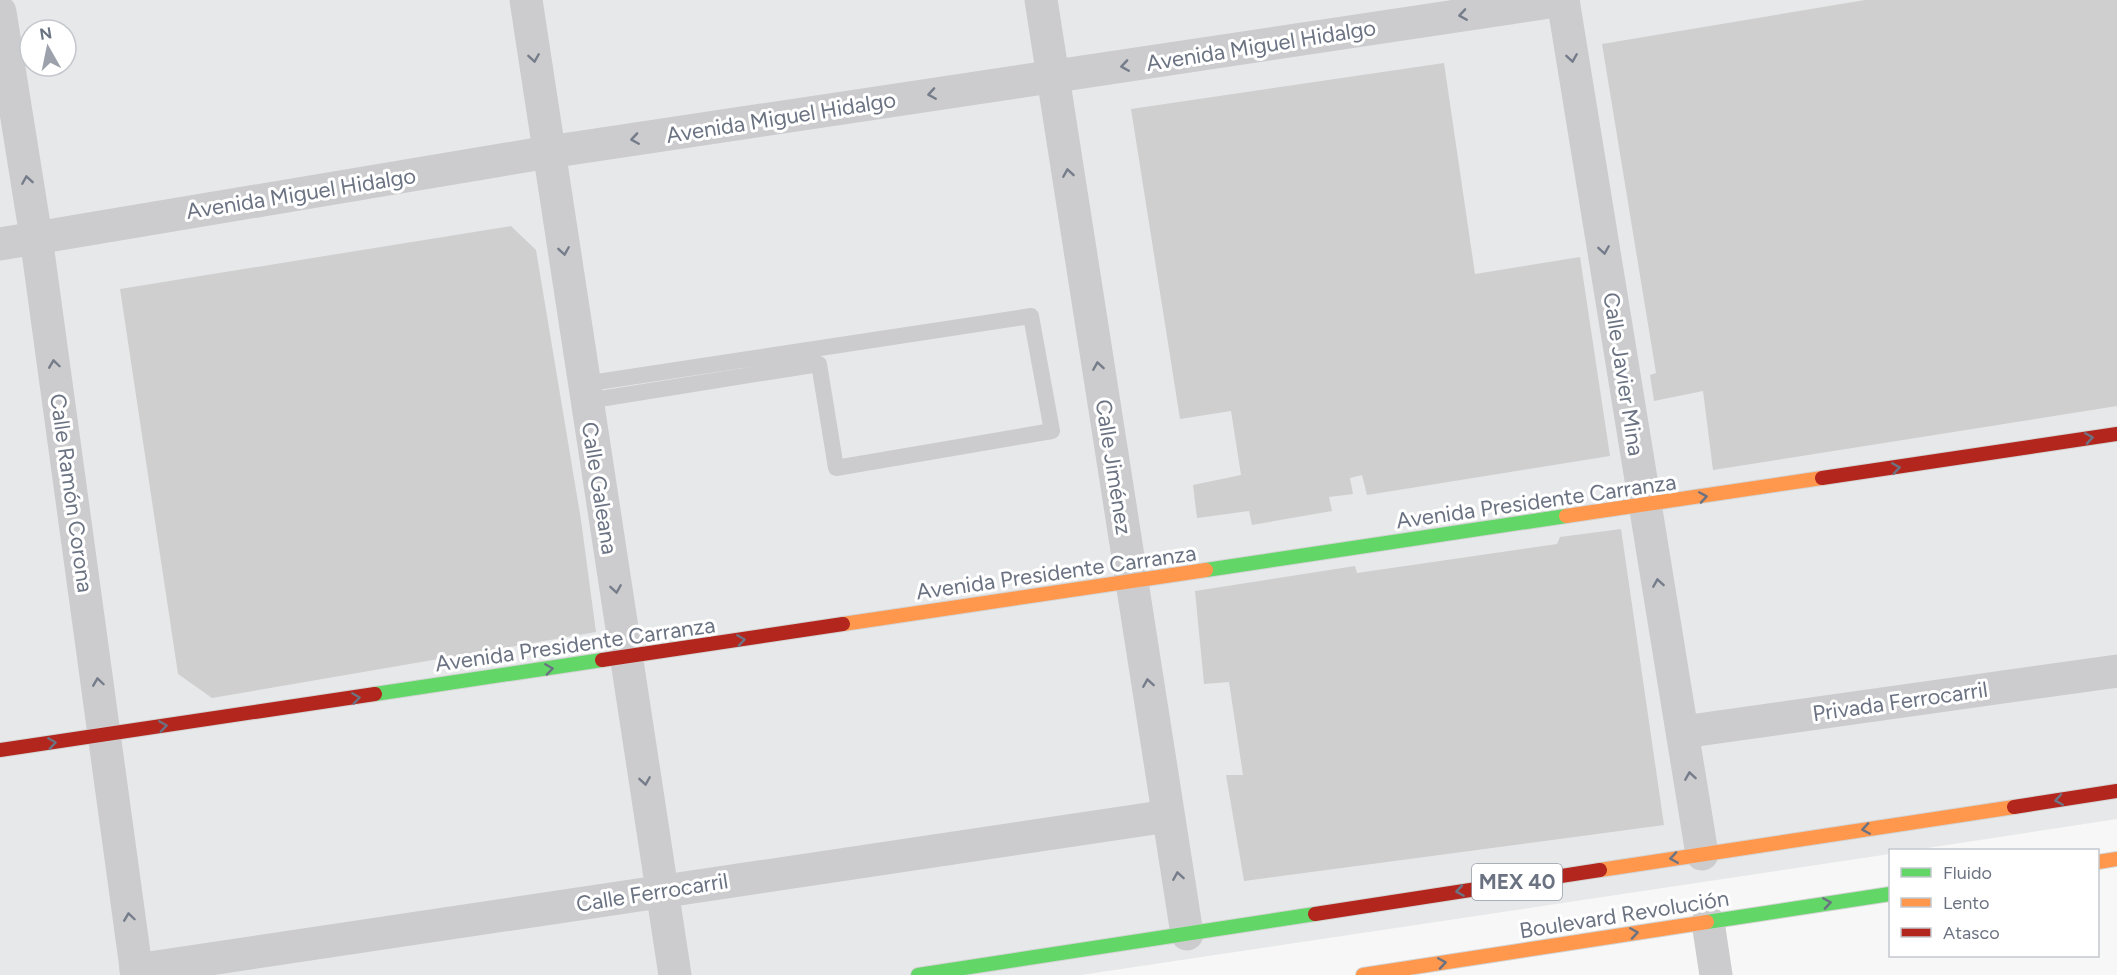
<svg xmlns="http://www.w3.org/2000/svg" width="2117" height="975" font-family="Figtree,sans-serif">
<style>
.built{fill:#e7e8e9;fill-rule:evenodd}
.building{fill:#cfcfd0}
.lines{fill:none;stroke-linecap:round;stroke-linejoin:round}
.fast-casing{stroke:#d3d4d4;stroke-width:16}
.slow-casing{stroke:#d3d4d4;stroke-width:16}
.jam-casing{stroke:#d3d4d4;stroke-width:16}
.lane{stroke:#ccccce;stroke-width:16}
.street{stroke:#ccccce;stroke-width:33}
.fast{stroke:#63d668;stroke-width:14}
.slow{stroke:#ff974d;stroke-width:14}
.jam{stroke:#b3261e;stroke-width:14}
.oneway{stroke:#757c8a}
.oneway2{stroke:#6b7383}
.labels{text-anchor:middle;stroke-width:6;stroke-linejoin:round;paint-order:stroke}
.shield{fill:#fff;stroke:#979da8;stroke-width:1.5}
.shield-label{font-size:21px;font-weight:bold;fill:#6b7383}
.street-label{font-size:22px;fill:#6b7383;stroke:#fff}
</style>
<rect width="100%" height="100%" fill="#f7f7f7"/>
<!-- built -->
<path class="built" d="M0,0H2117V819L1914,850H1890V854L1081,975H0ZM30,30H66V66H30Z"/>
<!-- building -->
<g class="building">
<polygon points="1865,0 2117,0 2117,406 1713,470 1703,391 1654,401 1650,375 1656,373 1602,44"/>
<polygon points="1444,63 1475,274 1580,257 1610,456 1367,495 1362,475 1350,478 1353,494 1329,497 1332,511 1252,525 1249,511 1197,518 1193,485 1241,475 1231,411 1180,419 1131,109"/>
<polygon points="511,226 536,250 581,520 596,632 212,698 178,674 120,289"/>
<polygon points="1621,529 1664,825 1244,881 1226,775 1243,775 1229,682 1204,684 1195,591 1355,566 1357,573 1557,544 1560,537"/>
</g>
<g class="lines">
<!-- fast casing -->
<g class="fast-casing">
<g id="fast">
<polyline points="1206,570 1566,516"/>
<polyline points="375,694 602,660"/>
<polyline points="1707,922 1890,894"/>
<polyline points="918,975 1315,914"/>
</g>
</g>
<!-- slow casing -->
<g class="slow-casing">
<g id="slow">
<polyline points="1566,516 1822,478"/>
<polyline points="843,624 1206,570"/>
<polyline points="2098,862 2117,859"/>
<polyline points="1600,870 2014,807"/>
<polyline points="1363,975 1707,922"/>
</g>
</g>
<!-- jam casing -->
<g class="jam-casing">
<g id="jam">
<polyline points="1822,478 2117,434"/>
<polyline points="602,660 843,624"/>
<polyline points="0,750 375,694"/>
<polyline points="2014,807 2117,791"/>
<polyline points="1315,914 1600,870"/>
</g>
</g>
<!-- lane -->
<polyline class="lane" points="584,384 1031,316 1052,431 836,468 819,364 587,401"/>
<!-- street -->
<g class="street">
<polyline points="526,0 675,975"/>
<polyline points="1041,0 1187,934"/>
<polyline points="1563,0 1702,854"/>
<polyline points="0,12 36,237 137,975"/>
<polyline points="0,244 549,152 1563,0"/>
<polyline points="1683,732 2117,671"/>
<polyline points="1708,922 1716,975"/>
<polyline points="136,970 1168,816"/>
</g>
<!-- fast -->
<use href="#fast" class="fast"/>
<!-- slow -->
<use href="#slow" class="slow"/>
<!-- jam -->
<use href="#jam" class="jam"/>
</g>
<!-- one-way arrows -->
<defs><path id="oneway-chevron" d="M-2-3.5L2.5 0L-2 3.5" fill="none" stroke-width="1.6" stroke-linecap="round" stroke-linejoin="round" transform="scale(1.5)"/></defs>
<g class="oneway">
<use href="#oneway-chevron" transform="translate(1463 15) rotate(171)"/>
<use href="#oneway-chevron" transform="translate(534 58) rotate(81)"/>
<use href="#oneway-chevron" transform="translate(1572 58) rotate(81)"/>
<use href="#oneway-chevron" transform="translate(1125 66) rotate(171)"/>
<use href="#oneway-chevron" transform="translate(932 94) rotate(171)"/>
<use href="#oneway-chevron" transform="translate(635 139) rotate(171)"/>
<use href="#oneway-chevron" transform="translate(1068 173) rotate(-99)"/>
<use href="#oneway-chevron" transform="translate(27 180) rotate(-99)"/>
<use href="#oneway-chevron" transform="translate(1604 250) rotate(81)"/>
<use href="#oneway-chevron" transform="translate(564 251) rotate(81)"/>
<use href="#oneway-chevron" transform="translate(54 364) rotate(-98)"/>
<use href="#oneway-chevron" transform="translate(1098 366) rotate(-99)"/>
<use href="#oneway-chevron" transform="translate(1658 583) rotate(-99)"/>
<use href="#oneway-chevron" transform="translate(616 589) rotate(81)"/>
<use href="#oneway-chevron" transform="translate(98 682) rotate(-98)"/>
<use href="#oneway-chevron" transform="translate(1148 683) rotate(-99)"/>
<use href="#oneway-chevron" transform="translate(1690 776) rotate(-99)"/>
<use href="#oneway-chevron" transform="translate(645 781) rotate(81)"/>
<use href="#oneway-chevron" transform="translate(1178 876) rotate(-99)"/>
<use href="#oneway-chevron" transform="translate(129 917) rotate(-98)"/>
</g>
<g class="oneway2">
<use href="#oneway-chevron" transform="translate(2089 438) rotate(-9)"/>
<use href="#oneway-chevron" transform="translate(1896 468) rotate(-9)"/>
<use href="#oneway-chevron" transform="translate(1703 497) rotate(-9)"/>
<use href="#oneway-chevron" transform="translate(741 640) rotate(-8)"/>
<use href="#oneway-chevron" transform="translate(549 669) rotate(-8)"/>
<use href="#oneway-chevron" transform="translate(356 698) rotate(-8)"/>
<use href="#oneway-chevron" transform="translate(163 726) rotate(-8)"/>
<use href="#oneway-chevron" transform="translate(52 743) rotate(-8)"/>
<use href="#oneway-chevron" transform="translate(2059 800) rotate(171)"/>
<use href="#oneway-chevron" transform="translate(1866 829) rotate(171)"/>
<use href="#oneway-chevron" transform="translate(1674 858) rotate(171)"/>
<use href="#oneway-chevron" transform="translate(1460 891) rotate(171)"/>
<use href="#oneway-chevron" transform="translate(1827 903) rotate(-9)"/>
<use href="#oneway-chevron" transform="translate(1634 933) rotate(-9)"/>
<use href="#oneway-chevron" transform="translate(1442 963) rotate(-9)"/>
</g>
<g class="labels">
<!-- shield labels -->
<rect class="shield" x="1472" y="864" width="90" height="36" rx="4.5"/>
<g class="shield-label">
<text x="1517" y="889">MEX 40</text>
</g>
<!-- street labels -->
<g class="street-label">
<text transform="translate(1261 45) rotate(-9)" y="8">Avenida Miguel Hidalgo</text>
<text transform="translate(781 117) rotate(-9)" y="8">Avenida Miguel Hidalgo</text>
<text transform="translate(301 193) rotate(-9)" y="8">Avenida Miguel Hidalgo</text>
<text transform="translate(1624 374) rotate(81)" y="8">Calle Javier Mina</text>
<text transform="translate(1114 467) rotate(81)" y="8">Calle Jiménez</text>
<text transform="translate(600 488) rotate(81)" y="8">Calle Galeana</text>
<text transform="translate(72 493) rotate(82)" y="8">Calle Ramón Corona</text>
<text transform="translate(1536 501) rotate(-8)" y="8">Avenida Presidente Carranza</text>
<text transform="translate(1056 572) rotate(-8)" y="8">Avenida Presidente Carranza</text>
<text transform="translate(575 644) rotate(-8)" y="8">Avenida Presidente Carranza</text>
<text transform="translate(1900 701) rotate(-8)" y="8">Privada Ferrocarril</text>
<text transform="translate(652 892) rotate(-9)" y="8">Calle Ferrocarril</text>
<text transform="translate(1624 914) rotate(-9)" y="8">Boulevard Revolución</text>
</g>
</g>
<!-- legend -->
<rect x="1889" y="849" width="210" height="108" fill="#ffffff" stroke="#c4c7cd" stroke-width="1.5"/>
<rect x="1901" y="868" width="30" height="9" fill="#63d668" stroke="#c4c7cd" stroke-width="1.5"/>
<text x="1943" y="879" font-size="18" fill="#6b7383">Fluido</text>
<rect x="1901" y="898" width="30" height="9" fill="#ff974d" stroke="#c4c7cd" stroke-width="1.5"/>
<text x="1943" y="909" font-size="18" fill="#6b7383">Lento</text>
<rect x="1901" y="928" width="30" height="9" fill="#b3261e" stroke="#c4c7cd" stroke-width="1.5"/>
<text x="1943" y="939" font-size="18" fill="#6b7383">Atasco</text>
<!-- north arrow -->
<g transform="translate(48 48) rotate(351)"><circle r="28" fill="#ffffff" stroke="#c4c7cd" stroke-width="1.5"/>
<path d="M0-4.5L10 22L0 15L-10 22Z" fill="#9ca1ac"/>
<text y="-9" font-size="16" font-weight="bold" text-anchor="middle" fill="#6b7383">N</text>
</g>
</svg>
